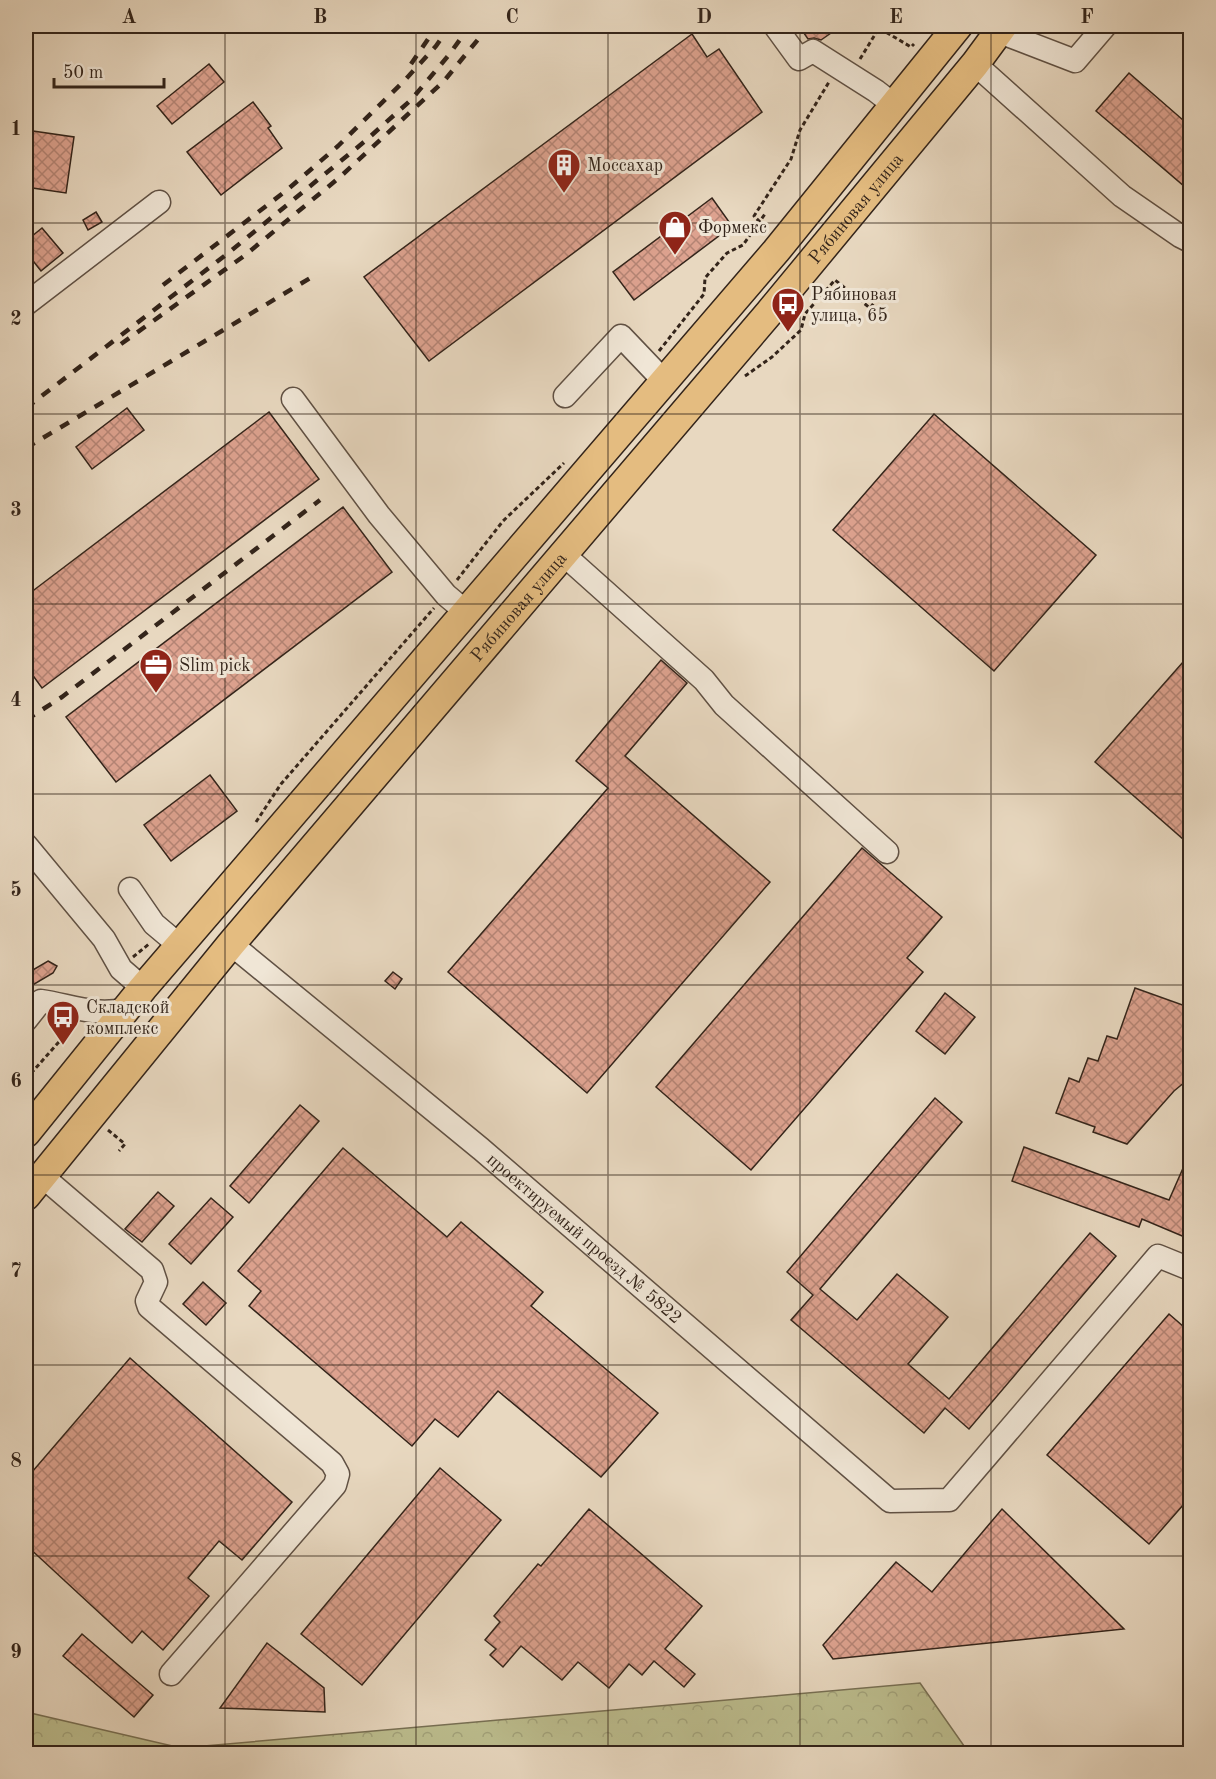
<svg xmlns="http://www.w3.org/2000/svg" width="1216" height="1779" font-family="'Old Standard TT',serif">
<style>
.forest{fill:url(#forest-crowns);stroke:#787054;stroke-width:1.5}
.building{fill:url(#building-cross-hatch);stroke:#33241a;stroke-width:1.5}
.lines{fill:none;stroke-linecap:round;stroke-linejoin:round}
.minor-casing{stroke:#605144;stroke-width:25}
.major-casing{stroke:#33241a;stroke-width:31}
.path{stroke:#33241a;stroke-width:3;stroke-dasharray:4.5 3;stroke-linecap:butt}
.minor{stroke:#f0e6d6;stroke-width:22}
.major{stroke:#e4bc80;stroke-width:28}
.rail{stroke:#33241a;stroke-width:4.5;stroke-dasharray:10 10;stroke-linecap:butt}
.grid{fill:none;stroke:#33241a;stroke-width:1.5;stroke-opacity:0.55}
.labels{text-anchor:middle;stroke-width:6;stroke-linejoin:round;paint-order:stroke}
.poi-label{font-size:18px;fill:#33241a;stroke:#f0e6d6;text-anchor:start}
.street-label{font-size:18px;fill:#33241a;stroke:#f0e6d6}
.neatline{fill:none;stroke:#33241a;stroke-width:2}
.grid-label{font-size:20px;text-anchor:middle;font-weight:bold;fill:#33241a}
</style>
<defs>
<pattern id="forest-crowns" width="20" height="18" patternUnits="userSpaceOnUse" patternTransform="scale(1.5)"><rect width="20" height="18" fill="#bcbd8e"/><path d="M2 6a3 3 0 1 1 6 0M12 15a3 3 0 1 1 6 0" fill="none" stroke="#a2a27a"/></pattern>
<pattern id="building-cross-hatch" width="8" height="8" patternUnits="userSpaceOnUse" patternTransform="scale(1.5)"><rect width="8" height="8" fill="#dda28f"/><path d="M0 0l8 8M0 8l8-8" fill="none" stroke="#b48474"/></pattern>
</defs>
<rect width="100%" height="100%" fill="#e8d8c0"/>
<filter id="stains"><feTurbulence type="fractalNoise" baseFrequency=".00333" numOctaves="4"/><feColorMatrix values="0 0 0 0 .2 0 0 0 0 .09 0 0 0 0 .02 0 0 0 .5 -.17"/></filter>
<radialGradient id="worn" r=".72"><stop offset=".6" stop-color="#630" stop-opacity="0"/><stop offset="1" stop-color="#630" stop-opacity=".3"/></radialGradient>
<!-- forest -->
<polygon class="forest" points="920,1683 969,1753 26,1753 26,1712 181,1748"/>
<!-- building -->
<g class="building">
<polygon points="799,26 841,26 821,40 814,38 808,39"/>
<polygon points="692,34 707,57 719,49 762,112 429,361 364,277"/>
<polygon points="209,64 224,82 172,124 157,106"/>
<polygon points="1129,73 1191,127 1191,192 1096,111"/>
<polygon points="253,102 271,126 268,128 282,148 221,195 187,152"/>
<polygon points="26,130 74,137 66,193 26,187"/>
<polygon points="712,198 732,226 634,300 613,272"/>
<polygon points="96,212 102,222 88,230 83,220"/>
<polygon points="42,228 63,253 41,271 26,252 26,241"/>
<polygon points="127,408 144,430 92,469 76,447"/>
<polygon points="269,412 319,479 42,688 26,666 26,596"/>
<polygon points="934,414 1096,555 994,671 833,530"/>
<polygon points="343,507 392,572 116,782 66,717"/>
<polygon points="1191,653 1191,846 1095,762"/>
<polygon points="661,660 687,683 625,756 770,882 587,1093 448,972 608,788 576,761"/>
<polygon points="210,775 237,811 171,861 144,825"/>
<polygon points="862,848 942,917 907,958 923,972 751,1170 656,1087"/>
<polygon points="48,961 57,966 53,973 26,989 26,974"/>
<polygon points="393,972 402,979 395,989 385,981"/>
<polygon points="1135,988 1191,1008 1191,1077 1174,1091 1127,1144 1093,1132 1095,1127 1056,1113 1069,1078 1079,1082 1088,1058 1098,1061 1107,1036 1117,1039"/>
<polygon points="945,993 975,1017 945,1054 916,1031"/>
<polygon points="935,1098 962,1122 820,1289 857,1320 897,1274 948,1317 908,1364 949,1399 1090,1233 1116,1256 969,1429 945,1408 924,1433 791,1320 813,1295 787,1272"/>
<polygon points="300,1105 319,1121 249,1203 230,1186"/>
<polygon points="1024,1147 1169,1200 1191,1150 1191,1230 1187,1238 1142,1219 1139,1227 1012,1181"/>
<polygon points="343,1148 447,1237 461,1222 543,1292 531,1306 658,1413 601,1477 498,1391 458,1437 435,1419 412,1446 249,1306 261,1291 238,1271"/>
<polygon points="158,1192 174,1206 142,1242 125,1229"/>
<polygon points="211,1198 233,1217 191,1264 169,1244"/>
<polygon points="203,1282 226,1303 206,1325 183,1304"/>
<polygon points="1169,1314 1191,1333 1191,1496 1149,1544 1047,1455"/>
<polygon points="130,1358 292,1502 242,1560 219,1541 188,1578 209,1596 163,1650 142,1631 132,1643 26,1545 26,1479"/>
<polygon points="440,1468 501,1520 362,1685 301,1634"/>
<polygon points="589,1509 702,1606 665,1649 695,1674 684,1687 654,1661 642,1675 629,1664 609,1688 578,1662 562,1680 521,1646 503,1667 490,1655 496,1649 485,1640 500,1622 494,1616 538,1564 541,1566"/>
<polygon points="1002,1509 1124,1629 833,1659 823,1645 896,1562 932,1592"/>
<polygon points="82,1634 153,1695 134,1717 63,1656"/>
<polygon points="267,1643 324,1688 325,1712 220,1708"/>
</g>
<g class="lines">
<!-- minor casing -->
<g class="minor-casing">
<g id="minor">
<polyline points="775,26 799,59 813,51 876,91 894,105"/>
<polyline points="1010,36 1075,61 1105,26"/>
<polyline points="975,64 1122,196 1180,236 1190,241"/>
<polyline points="26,304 159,202"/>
<polyline points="565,396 621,336 663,380"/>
<polyline points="293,399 379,515 446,595 465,611"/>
<polyline points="563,554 704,680 724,705 887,852"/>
<polyline points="26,845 104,939 121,969 143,988"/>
<polyline points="130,889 154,924 179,945"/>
<path id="s1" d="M231,944L481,1149L890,1501L949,1500L1158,1256L1190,1269"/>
<path d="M26,1020L41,1001C69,1005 97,1017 125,1009"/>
<polyline points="42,1176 152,1270 156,1282 147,1301 149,1307 332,1463 338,1474 335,1485 171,1674"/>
</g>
</g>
<!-- major casing -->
<g class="major-casing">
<g id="major">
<polyline points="26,1133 143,988 776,251 958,26"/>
<path id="s2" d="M26,1196L231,944L769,313L975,64L1003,26"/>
</g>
</g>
<!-- path -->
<g class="path">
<polyline points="860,59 879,28 911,47 914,44"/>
<polyline points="760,222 754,216 791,159 800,130 829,82"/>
<polyline points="659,351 704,294 705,278 727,253 743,245 765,214"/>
<polyline points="745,376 772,357 801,330 805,314 835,280 870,308 874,303"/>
<polyline points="457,580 503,521 564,463"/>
<polyline points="256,822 281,784 434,608"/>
<polyline points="133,957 149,944"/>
<polyline points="26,1079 74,1025"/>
<polyline points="108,1130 125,1144 119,1151"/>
</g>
<!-- minor -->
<use href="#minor" class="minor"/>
<!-- major -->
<use href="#major" class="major"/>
<!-- rail -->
<g class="rail">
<polyline points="411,64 437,26"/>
<polyline points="163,285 287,190 338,146 405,80 436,46 450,26"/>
<polyline points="121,344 244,256 340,177 444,81 489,26"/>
<polyline points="26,408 227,254 364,142 411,100 448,56 470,26"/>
<polyline points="26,448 312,277"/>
<polyline points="26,720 62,697 320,500"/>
</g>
</g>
<!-- grid -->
<path class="grid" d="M225,26V1754M416,26V1754M608,26V1754M800,26V1754M991,26V1754M26,223H1190M26,414H1190M26,604H1190M26,794H1190M26,985H1190M26,1175H1190M26,1365H1190M26,1556H1190"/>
<!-- icons -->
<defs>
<g id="building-pin" transform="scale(1.725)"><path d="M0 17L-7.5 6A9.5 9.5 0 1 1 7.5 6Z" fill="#8f2418" stroke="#f0e6d6"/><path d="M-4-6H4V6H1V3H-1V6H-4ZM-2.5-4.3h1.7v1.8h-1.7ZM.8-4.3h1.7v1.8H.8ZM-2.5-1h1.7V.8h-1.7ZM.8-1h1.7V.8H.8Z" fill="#fff"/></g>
<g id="shop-pin" transform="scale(1.725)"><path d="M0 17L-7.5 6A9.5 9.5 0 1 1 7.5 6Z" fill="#8f2418" stroke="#f0e6d6"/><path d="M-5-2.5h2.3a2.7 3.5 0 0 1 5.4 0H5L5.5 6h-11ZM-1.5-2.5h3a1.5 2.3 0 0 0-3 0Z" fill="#fff"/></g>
<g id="bus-pin" transform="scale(1.725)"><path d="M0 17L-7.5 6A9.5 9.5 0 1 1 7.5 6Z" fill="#8f2418" stroke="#f0e6d6"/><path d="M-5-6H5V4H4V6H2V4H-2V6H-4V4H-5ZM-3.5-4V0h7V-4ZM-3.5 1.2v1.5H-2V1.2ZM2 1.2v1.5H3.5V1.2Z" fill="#fff"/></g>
<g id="office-pin" transform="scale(1.725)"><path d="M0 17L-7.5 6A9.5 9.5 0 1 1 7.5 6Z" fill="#8f2418" stroke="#f0e6d6"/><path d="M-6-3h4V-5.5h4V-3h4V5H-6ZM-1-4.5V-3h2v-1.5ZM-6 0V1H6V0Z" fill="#fff"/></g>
</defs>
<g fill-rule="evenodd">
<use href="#building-pin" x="564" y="165"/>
<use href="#shop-pin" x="675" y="227"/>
<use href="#bus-pin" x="788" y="304"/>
<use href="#office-pin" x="156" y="665"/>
<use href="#bus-pin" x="63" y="1017"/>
</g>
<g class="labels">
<!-- poi labels -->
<g class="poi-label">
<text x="587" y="171">Моссахар</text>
<text x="698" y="233">Формекс</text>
<text x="811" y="300">Рябиновая<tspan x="811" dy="21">улица, 65</tspan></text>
<text x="179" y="671">Slim pick</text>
<text x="86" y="1013">Складской<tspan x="86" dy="21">комплекс</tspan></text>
</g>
<!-- street labels -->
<g class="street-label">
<text dy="6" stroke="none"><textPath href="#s2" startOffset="1290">Рябиновая улица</textPath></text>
<text dy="6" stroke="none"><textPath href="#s2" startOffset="768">Рябиновая улица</textPath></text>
<text dy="6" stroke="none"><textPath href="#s1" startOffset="460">проектируемый проезд № 5822</textPath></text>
</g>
</g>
<!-- margin -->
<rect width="1216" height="1779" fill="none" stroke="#e8d8c0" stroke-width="66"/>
<!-- scale -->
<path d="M54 78v9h110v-9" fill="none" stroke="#33241a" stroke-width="3"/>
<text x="63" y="78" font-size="18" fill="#33241a" stroke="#f0e6d6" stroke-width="4.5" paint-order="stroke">50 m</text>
<rect x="33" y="33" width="1150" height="1713" class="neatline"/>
<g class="grid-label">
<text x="129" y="23">A</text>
<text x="320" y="23">B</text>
<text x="512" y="23">C</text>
<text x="704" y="23">D</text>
<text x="896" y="23">E</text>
<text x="1087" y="23">F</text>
<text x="16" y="135">1</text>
<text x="16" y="325">2</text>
<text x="16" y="516">3</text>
<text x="16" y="706">4</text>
<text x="16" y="896">5</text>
<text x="16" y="1087">6</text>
<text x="16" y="1277">7</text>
<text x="16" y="1467">8</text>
<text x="16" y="1658">9</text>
</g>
<rect width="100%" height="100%" filter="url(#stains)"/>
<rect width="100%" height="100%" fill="url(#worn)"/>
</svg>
